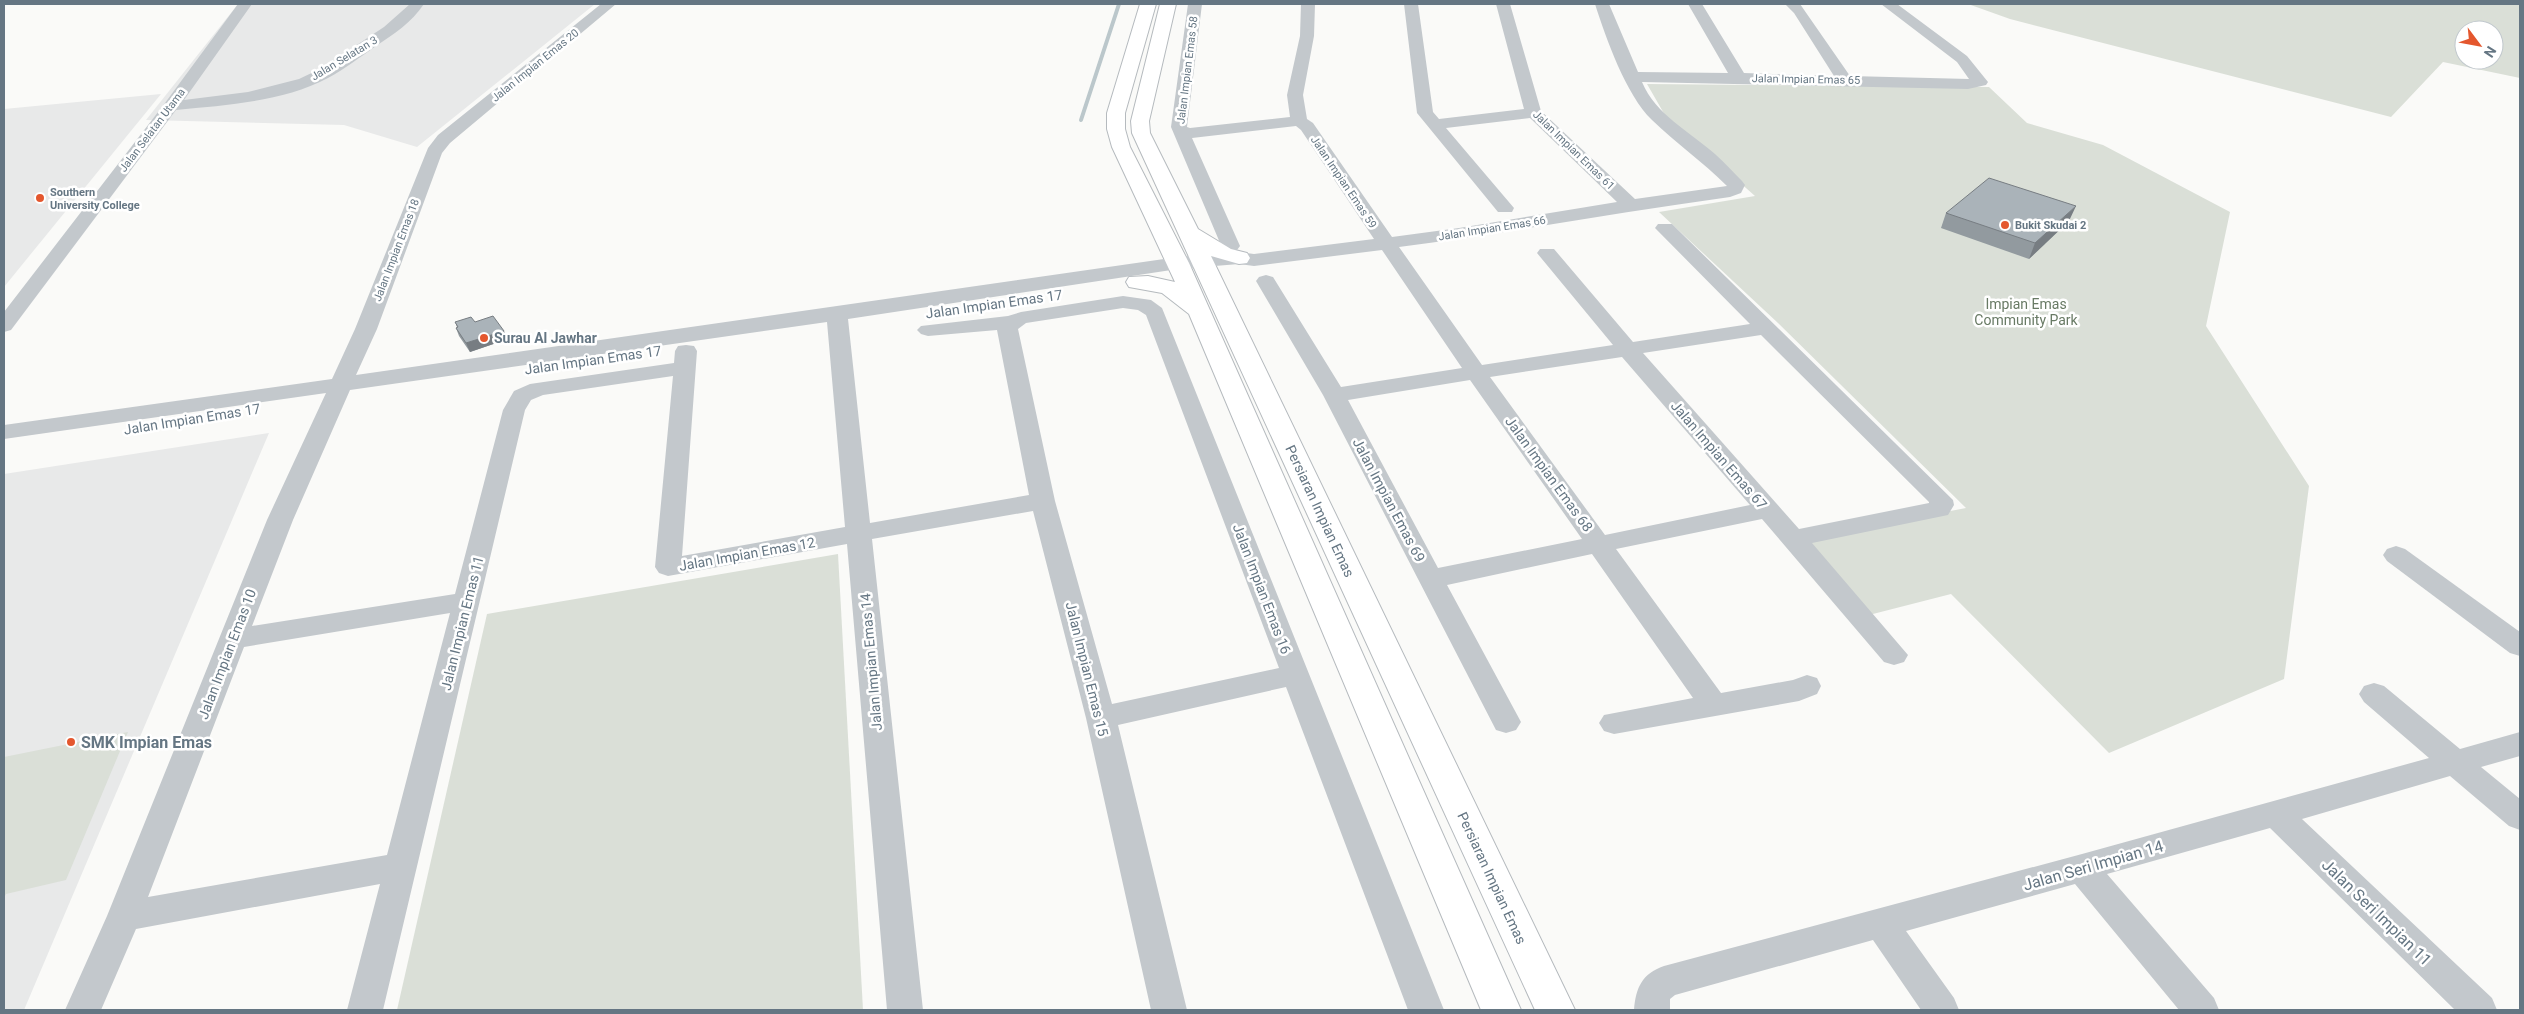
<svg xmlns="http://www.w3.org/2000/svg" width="2524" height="1014" font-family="Roboto,sans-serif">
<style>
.built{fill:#e8e9e9}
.green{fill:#dadfd7;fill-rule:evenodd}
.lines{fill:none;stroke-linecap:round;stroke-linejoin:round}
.stream{stroke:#bbc7cb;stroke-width:4}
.major-casing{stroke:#b5babe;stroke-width:2}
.minor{fill:#c3c8cc;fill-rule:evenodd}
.major{fill:#fff;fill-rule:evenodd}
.wall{fill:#929a9f}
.shaded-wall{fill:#777d82}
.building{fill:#aab3b9;stroke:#777d82}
.poi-dot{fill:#e4572e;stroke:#fff;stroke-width:2}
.labels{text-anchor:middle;stroke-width:5;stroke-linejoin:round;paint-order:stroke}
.far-street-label{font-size:11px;fill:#657683;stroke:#fff}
.far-poi-label{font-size:11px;font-weight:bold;fill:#657683;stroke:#fff;text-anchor:start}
.street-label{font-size:14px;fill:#657683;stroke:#fff}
.park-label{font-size:14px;fill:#687a64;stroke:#fff}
.poi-label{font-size:14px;font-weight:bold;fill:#657683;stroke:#fff;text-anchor:start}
.near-poi-label{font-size:16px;font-weight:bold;fill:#657683;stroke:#fff;text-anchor:start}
.near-street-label{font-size:16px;fill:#657683;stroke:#fff}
</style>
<rect width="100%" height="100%" fill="#fafaf8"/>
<!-- built -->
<g class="built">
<polygon points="238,4 595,4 417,147 344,125 146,120"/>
<polygon points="161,94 4,287 4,109"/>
<polygon points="269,433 24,1010 4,1010 4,474"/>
</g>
<!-- green -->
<g class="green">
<path d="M1968,4H2520V78L2443,62L2391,117L2010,19ZM2464,30H2494V60H2464Z"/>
<polygon points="1647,84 1989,87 2027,123 2103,145 2230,212 2206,326 2309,486 2284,679 2109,753 1951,594 1869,615 1805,539 1966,508 1778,323 1659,212 1755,196 1666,117"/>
<polygon points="838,554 863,1010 397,1010 487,614"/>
<polygon points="128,732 66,880 6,894 4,898 4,757"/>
</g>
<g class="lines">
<!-- stream -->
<polyline class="stream" points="1081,120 1119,4"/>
<!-- major casing -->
<g class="major-casing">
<g id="major">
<polygon points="1140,4 1156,4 1125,113 1125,129 1130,147 1189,263 1521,1010 1481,1010 1189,314 1162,293 1129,287 1126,282 1129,277 1148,276 1175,282 1112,147 1107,129 1107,113"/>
<polygon points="1160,4 1176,4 1149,121 1150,133 1198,229 1231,249 1247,253 1250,258 1247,263 1239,264 1211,256 1575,1010 1535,1010 1132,133 1131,121"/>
</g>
</g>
<!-- minor -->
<g class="minor">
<path d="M238,4H252L184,100L248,92L299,79L322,68L384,27L410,4H424C411,23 394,34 376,46C360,57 345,69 328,78C282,102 227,105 176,110L11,330L4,332V312L165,103Z"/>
<path d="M601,4H616L450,143L442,153L377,329L356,375L1178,257L1239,252L1254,254L1374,239L1301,130L1296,126L1192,138L1240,246L1237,250H1223L1171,127L1188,4H1202L1187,127L1190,128L1290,117L1287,95L1300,36L1301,4H1315L1314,36L1303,95L1307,119L1313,123L1392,237L1459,228L1617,202L1530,118L1446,128L1514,208L1512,212H1498L1417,113L1404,4H1418L1433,112L1439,119L1524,109L1496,4H1510L1541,111L1635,199L1727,186C1703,162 1676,143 1652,120C1626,95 1606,38 1595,4H1609L1638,72L1728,73L1688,4H1702L1744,73L1834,76L1794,13L1785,4H1800L1850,76L1969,79L1957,62L1881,4H1897L1967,56L1988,82L1986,85L1968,89L1642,82C1656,115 1689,131 1715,154C1725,163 1733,172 1742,181L1745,185L1741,193L1730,197C1619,212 1510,233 1399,247L1482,365L1613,345L1537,253L1540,249H1554L1633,342L1750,324L1655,228L1658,224H1672L1953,500L1954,505L1948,515L1812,543L1908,655L1904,662L1894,665L1884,662L1762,519L1616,549L1721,693L1793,680L1807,675L1817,678L1821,686L1817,694L1799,701L1614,734L1604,731L1599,723L1604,715L1693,698L1592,554L1447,585L1521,722L1516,730L1506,733L1496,730L1323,395L1256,281L1259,277L1266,275L1273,277L1341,387L1462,368L1382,250L1254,266L1239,264L1178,269L848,319L870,523L1029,495L997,330L928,336L921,334L917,330L921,326L1008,316L1021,312L1123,296L1151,300L1162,308L1444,1010H1408L1286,687L1118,725L1187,1010H1151L1086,718L1033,511L872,539L923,1010H887L847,544L668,576L659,573L655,567L673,376L543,395L531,400L525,410L383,1010H347L380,884L136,929L101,1010H65L107,916L267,520L326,393L4,439V425L332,379L355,329L428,148L438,135ZM1123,308L1138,310L1146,315L1279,668L1112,704L1055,501L1018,329L1026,323ZM827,322L845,527L682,556L697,351L694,346L686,345L678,346L675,351L674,363L530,384L514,391L503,410L455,594L252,626L293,520L350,390ZM1761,335L1929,502V503L1799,529L1643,353ZM1622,357L1750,505L1605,535L1490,377ZM1470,380L1582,539L1438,568L1348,400ZM450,613L387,855L148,897L244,647Z"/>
<polygon points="2396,546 2405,549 2520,632 2520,656 2510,653 2387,561 2383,555 2387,549"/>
<path d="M2374,683L2384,686L2460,749L2520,732V756L2481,767L2520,799V830L2509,826L2450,776L2302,819L2492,998L2497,1010H2455L2270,828L2107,874L2214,998L2219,1010H2179L2075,884L1906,931L1954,998L1959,1010H1921L1873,940L1675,995L1670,999V1010H1634C1636,987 1642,974 1664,966L2082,854L2429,758L2364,702L2359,694L2364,686Z"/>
</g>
<!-- major -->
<use href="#major" class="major"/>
</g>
<!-- wall -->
<g class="wall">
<polygon points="1946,213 2069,221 2029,259 1941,228"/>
<polygon points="455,322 475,322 508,339 470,352 459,336 456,328 457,327"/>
</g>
<!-- shaded-wall -->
<g class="shaded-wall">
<polygon points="2076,206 2069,221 2029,259 2035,243"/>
<polygon points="504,331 508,339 470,352 466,343"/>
</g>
<!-- building -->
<g class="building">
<polygon points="1989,178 2076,206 2035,243 1946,213"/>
<polygon points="493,316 504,331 466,343 456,328 458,327 455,322 471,317 475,322"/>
</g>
<!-- markers -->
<g class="poi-dot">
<circle cx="40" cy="198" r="5"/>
<circle cx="2005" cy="225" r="5"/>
<circle cx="484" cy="338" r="5"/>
<circle cx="71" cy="742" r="5"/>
</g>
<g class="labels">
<!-- far-street labels -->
<g class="far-street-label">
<text transform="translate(344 58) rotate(-31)" y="4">Jalan Selatan 3</text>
<text transform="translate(535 65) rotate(-39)" y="4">Jalan Impian Emas 20</text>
<text transform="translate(1187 70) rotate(-83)" y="4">Jalan Impian Emas 58</text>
<text transform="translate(1806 79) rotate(1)" y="4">Jalan Impian Emas 65</text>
<text transform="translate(152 130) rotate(-53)" y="4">Jalan Selatan Utama</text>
<text transform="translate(1574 150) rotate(44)" y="4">Jalan Impian Emas 61</text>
<text transform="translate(1344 182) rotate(56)" y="4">Jalan Impian Emas 59</text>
<text transform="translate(1492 228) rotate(-9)" y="4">Jalan Impian Emas 66</text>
<text transform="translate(396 250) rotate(-69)" y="4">Jalan Impian Emas 18</text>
</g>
<!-- far-poi labels -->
<g class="far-poi-label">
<text x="50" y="196">Southern<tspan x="50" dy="13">University College</tspan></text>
<text x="2015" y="229">Bukit Skudai 2</text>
</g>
<!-- street labels -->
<g class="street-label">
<text transform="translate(994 304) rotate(-8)" y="5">Jalan Impian Emas 17</text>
<text transform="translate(593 360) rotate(-8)" y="5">Jalan Impian Emas 17</text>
<text transform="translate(192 419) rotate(-9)" y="5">Jalan Impian Emas 17</text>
<text transform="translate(1719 455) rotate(49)" y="5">Jalan Impian Emas 67</text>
<text transform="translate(1549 474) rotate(54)" y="5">Jalan Impian Emas 68</text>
<text transform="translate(1389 500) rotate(62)" y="5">Jalan Impian Emas 69</text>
<text transform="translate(1320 511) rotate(65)" y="5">Persiaran Impian Emas</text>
<text transform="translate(747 554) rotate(-10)" y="5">Jalan Impian Emas 12</text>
<text transform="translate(1262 589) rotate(69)" y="5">Jalan Impian Emas 16</text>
<text transform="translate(462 623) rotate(-76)" y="5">Jalan Impian Emas 11</text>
<text transform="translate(227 654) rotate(-69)" y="5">Jalan Impian Emas 10</text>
<text transform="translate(871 662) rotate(-95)" y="5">Jalan Impian Emas 14</text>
<text transform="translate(1087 669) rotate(76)" y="5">Jalan Impian Emas 15</text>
<text transform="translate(1492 878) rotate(65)" y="5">Persiaran Impian Emas</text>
</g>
<!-- park labels -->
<g class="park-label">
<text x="2026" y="309">Impian Emas<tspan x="2026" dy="16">Community Park</tspan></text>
</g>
<!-- poi labels -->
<g class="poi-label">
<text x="494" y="343">Surau Al Jawhar</text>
</g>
<!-- near-poi labels -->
<g class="near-poi-label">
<text x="81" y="748">SMK Impian Emas</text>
</g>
<!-- near-street labels -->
<g class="near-street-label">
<text transform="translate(2093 865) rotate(-16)" y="6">Jalan Seri Impian 14</text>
<text transform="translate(2377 912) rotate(44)" y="6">Jalan Seri Impian 11</text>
</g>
</g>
<!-- border -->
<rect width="2524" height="1014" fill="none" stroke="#657683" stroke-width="10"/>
<!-- north arrow -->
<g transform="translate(2479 45) rotate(122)"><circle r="24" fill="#ffffff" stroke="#c1c8cd"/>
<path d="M0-4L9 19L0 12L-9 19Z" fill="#e4572e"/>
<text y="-8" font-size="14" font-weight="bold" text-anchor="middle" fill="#657683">N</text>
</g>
</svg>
